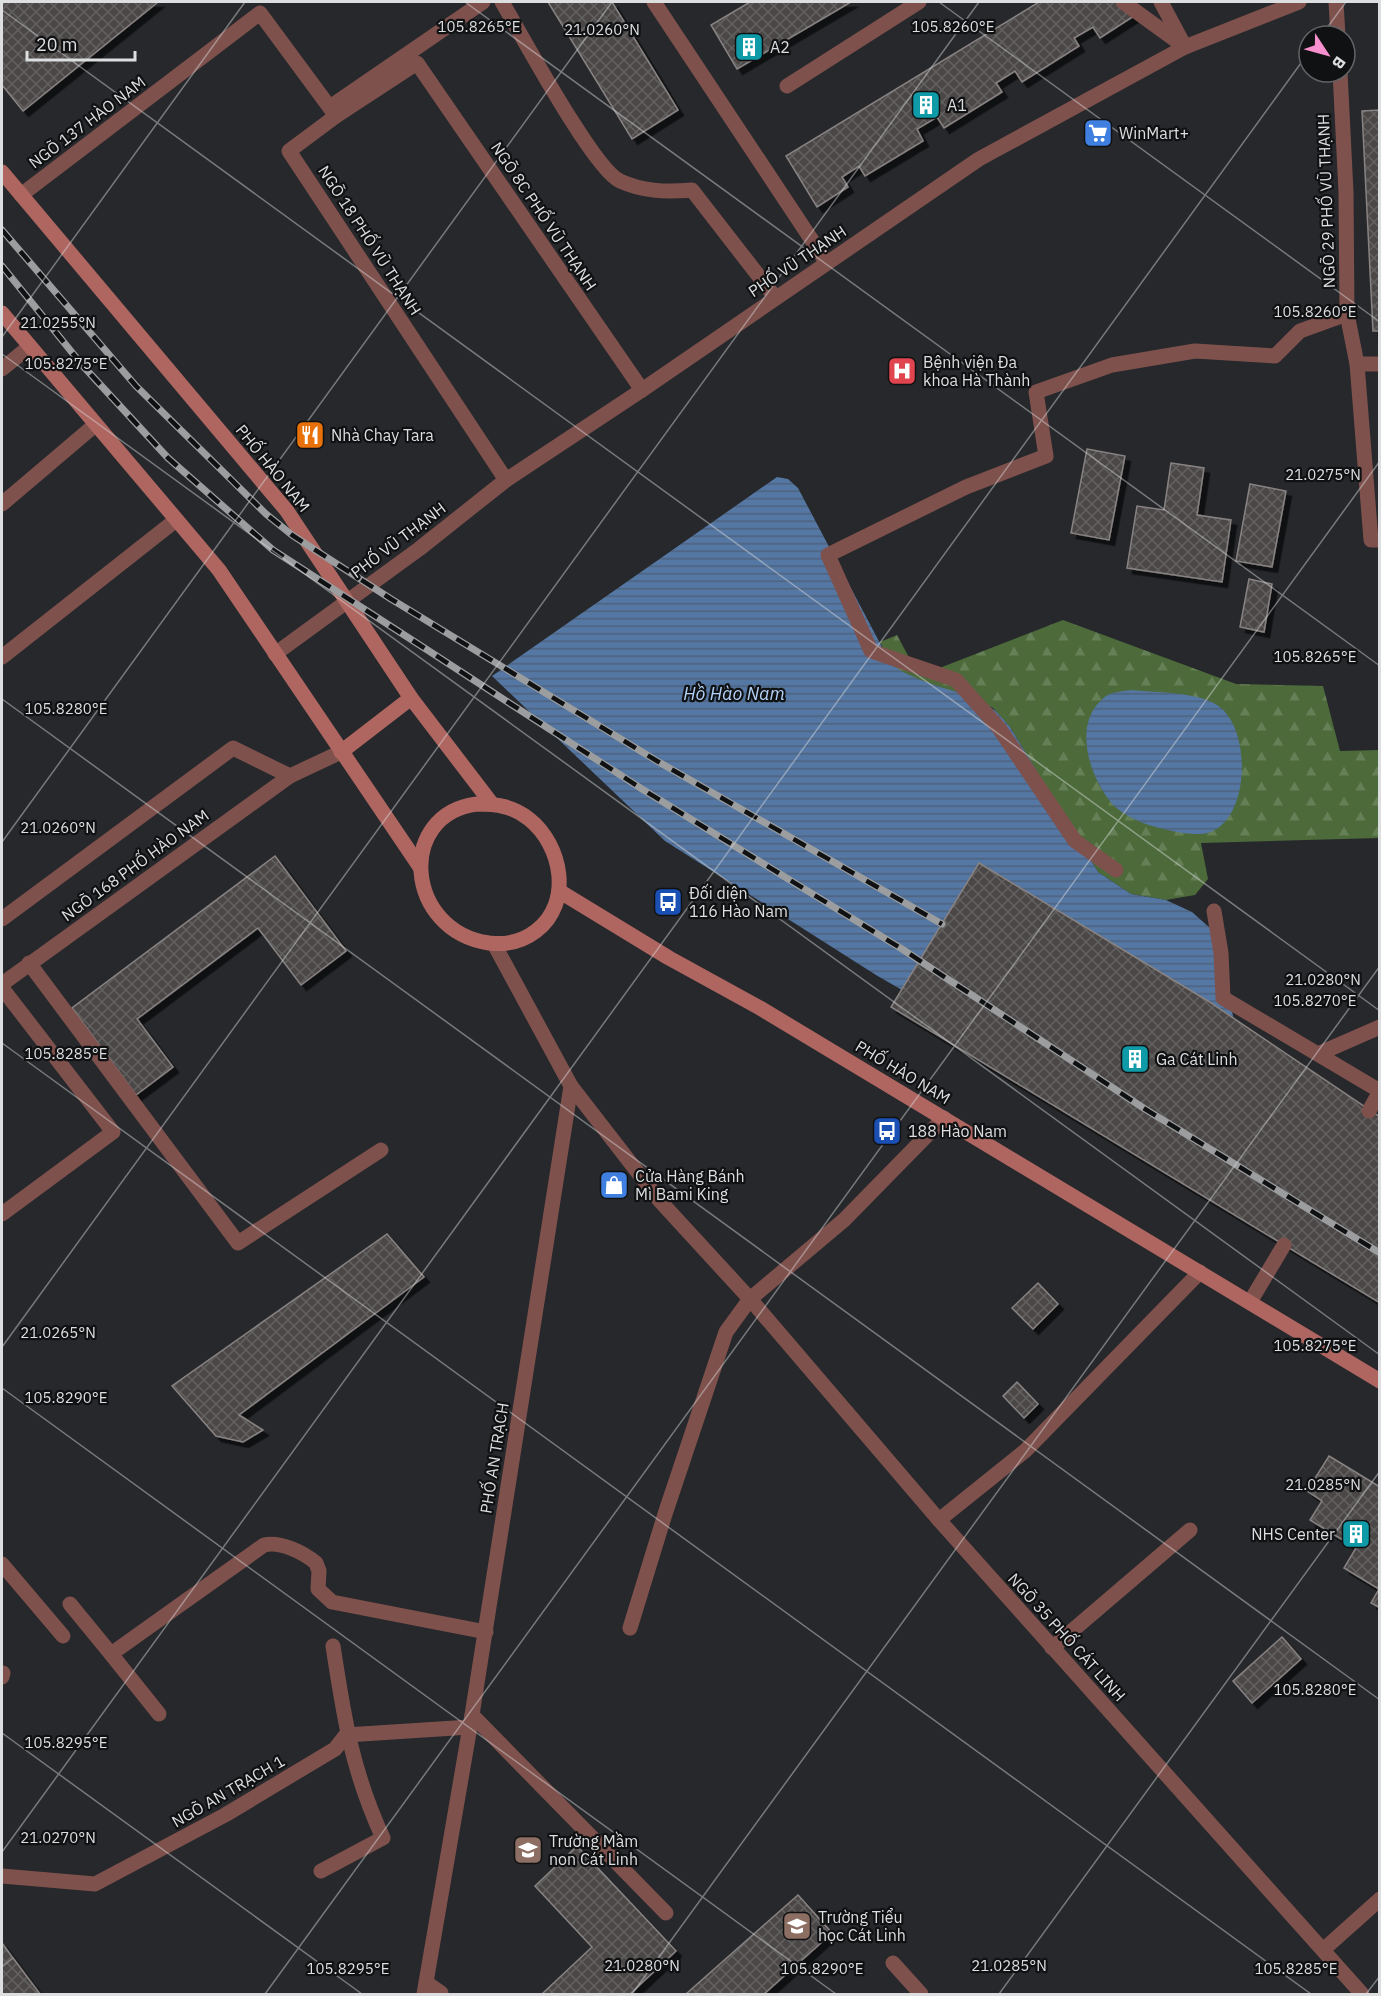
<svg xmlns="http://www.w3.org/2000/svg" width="1381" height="1996" font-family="'IBM Plex Sans',sans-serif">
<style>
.forest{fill:url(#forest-firs)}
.water{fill:url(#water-rules)}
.building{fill:url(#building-cross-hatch);stroke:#888382;stroke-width:1.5;filter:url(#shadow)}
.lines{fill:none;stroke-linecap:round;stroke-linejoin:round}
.service{stroke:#7f514d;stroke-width:15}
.minor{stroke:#7f514d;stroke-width:15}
.tertiary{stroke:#7f514d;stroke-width:15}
.secondary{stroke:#af6661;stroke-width:15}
.rail-casing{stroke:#9b9d9f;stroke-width:7}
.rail{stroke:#101112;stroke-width:4.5;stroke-dasharray:14;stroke-linecap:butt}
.ticks{fill:none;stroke:#dcdee0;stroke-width:1.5;stroke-opacity:0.45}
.labels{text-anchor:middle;stroke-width:4.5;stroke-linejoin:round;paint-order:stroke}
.poi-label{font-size:16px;fill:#dcdee0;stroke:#101112;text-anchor:start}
.street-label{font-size:16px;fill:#dcdee0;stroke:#101112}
.water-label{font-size:18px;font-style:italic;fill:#b2d1f9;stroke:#101112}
.ticks-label{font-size:15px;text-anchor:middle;fill:#dcdee0;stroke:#101112;stroke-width:4.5;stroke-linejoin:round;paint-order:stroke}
</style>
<defs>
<pattern id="forest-firs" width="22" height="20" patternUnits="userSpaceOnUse" patternTransform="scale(1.5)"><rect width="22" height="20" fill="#4c6a3a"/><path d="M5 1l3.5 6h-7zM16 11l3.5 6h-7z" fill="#657f56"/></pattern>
<pattern id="water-rules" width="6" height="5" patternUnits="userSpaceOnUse" patternTransform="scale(1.5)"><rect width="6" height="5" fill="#5577a3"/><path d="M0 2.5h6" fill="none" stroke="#4d627d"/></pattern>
<pattern id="building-cross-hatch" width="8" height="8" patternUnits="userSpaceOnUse" patternTransform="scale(1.5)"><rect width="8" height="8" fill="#4b4747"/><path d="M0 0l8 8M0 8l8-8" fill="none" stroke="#646161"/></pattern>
<filter id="shadow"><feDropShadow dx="5.5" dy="5.5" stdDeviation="0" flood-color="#0009"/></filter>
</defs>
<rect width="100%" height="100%" fill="#26282b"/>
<!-- forest -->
<polygon class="forest" points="1063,620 1236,684 1323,686 1340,751 1379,750 1379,838 1201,843 1208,879 1195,895 1166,900 1131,894 1098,872 1010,727 993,708 972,698 907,676 891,664 880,642 897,635 919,676"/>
<!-- water -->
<g class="water">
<path d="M777,477L788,479L798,488L891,664C920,686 959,688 990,707C998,712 1004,720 1010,727L1098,872L1131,894L1166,900L1192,912L1210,928L1235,1023L933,1008L876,975L665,841L492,676Z"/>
<path d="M1132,690C1156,693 1202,691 1221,708C1255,737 1248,837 1196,834C1170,833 1125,822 1109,800C1088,772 1072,721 1106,696C1112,692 1124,691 1132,690Z"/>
</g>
<!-- building -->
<g class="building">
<polygon points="4,2 158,2 23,111 2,85 2,3"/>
<polygon points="548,2 612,2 678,110 632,139"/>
<polygon points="750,2 851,2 737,69 711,25"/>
<polygon points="1039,2 1129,2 1137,14 1100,38 1093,27 1074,38 1079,46 1022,82 1015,71 996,83 1002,92 944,128 937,117 917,129 923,141 865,176 859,166 842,177 848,187 817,207 786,156"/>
<polygon points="1380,110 1380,331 1373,331 1362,111"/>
<polygon points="1087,449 1125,456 1109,540 1071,533"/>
<polygon points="1171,463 1204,468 1197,515 1231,520 1222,582 1127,568 1137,506 1164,510"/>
<polygon points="1250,484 1286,491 1272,567 1236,561"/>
<polygon points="1249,579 1272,584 1264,632 1240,627"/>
<polygon points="275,856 346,951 301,985 258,928 137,1019 173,1067 136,1095 72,1008"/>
<polygon points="979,863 1208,1001 1380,1117 1380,1303 891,1007"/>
<polygon points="387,1234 424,1277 239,1415 263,1430 243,1442 216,1436 172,1386"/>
<polygon points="1038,1283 1058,1304 1033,1329 1012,1308"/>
<polygon points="1017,1382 1038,1404 1024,1418 1003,1396"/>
<polygon points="1329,1456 1380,1487 1380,1608 1371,1603 1379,1589 1344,1568 1356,1548 1310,1520 1322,1501 1307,1491"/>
<polygon points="1282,1637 1301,1659 1252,1703 1233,1681"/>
<polygon points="577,1846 676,1951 630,1994 542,1994 592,1947 535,1886"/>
<polygon points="798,1895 832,1933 764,1994 686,1994"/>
<polygon points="2,1943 13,1958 2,1967"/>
<polygon points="13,1958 40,1994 2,1994 2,1967"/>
</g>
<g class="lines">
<!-- service -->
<g class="service">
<path d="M502,2C521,34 594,170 620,181C644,192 667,192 692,190L775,297"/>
<polyline points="654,2 827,263"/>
<polyline points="1123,2 1185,47"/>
<polyline points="1161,2 1184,45"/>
<polyline points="1336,2 1338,36"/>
<polyline points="1340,72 1346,192 1347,314 1357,364 1371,540 1380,540"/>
<polyline points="787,86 919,2"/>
<polyline points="330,107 483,2"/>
<polyline points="21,195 260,13 336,116"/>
<polyline points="1357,364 1380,364"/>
<polyline points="2,369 29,347"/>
<polyline points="506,480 289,151 336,116 417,63 642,390"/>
<polyline points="2,504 95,425"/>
<polyline points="2,657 176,520"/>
<polyline points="1116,870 1075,841 999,728 956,680 871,651 828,555 966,487 1046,456 1036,392 1112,365 1195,351 1275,356 1300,331 1347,314"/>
<polyline points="1214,911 1221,953 1223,998 1380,1091"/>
<polyline points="2,919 233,748 290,776"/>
<polyline points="29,963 238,1243 381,1150"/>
<polyline points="2,988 113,1132 2,1214"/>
<polyline points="1318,1054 1380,1027"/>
<polyline points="571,1086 660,1201 750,1299 939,1520 1362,1994"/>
<polyline points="1369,1111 1380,1091"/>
<polyline points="1250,1302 1284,1245"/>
<polyline points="939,1520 1025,1451 1200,1272"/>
<polyline points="2,1564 63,1636"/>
<path d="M70,1604L111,1654L264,1545C280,1541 303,1552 316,1563L319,1571L318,1589L332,1602L486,1632"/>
<polyline points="630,1628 665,1514 726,1332 750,1299 844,1220 944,1118"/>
<polyline points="1052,1648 1190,1530"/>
<polyline points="111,1654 159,1714"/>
<polyline points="2,1677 3,1673"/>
<polyline points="472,1715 666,1913"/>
<path d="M321,1871L383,1838C352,1771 344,1718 333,1646"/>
<polyline points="2,1876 95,1884 225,1815 335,1749 346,1735 470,1727"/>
<polyline points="1323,1950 1380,1899"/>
<polyline points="893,1963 921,1994"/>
<polyline points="428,1984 441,1993"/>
</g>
<!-- minor -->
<polyline class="minor" points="2,984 290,776 341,752"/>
<!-- tertiary -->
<g class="tertiary">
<polyline points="275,654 419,549 506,480 642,390 979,159 1185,47 1299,2"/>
<polyline points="424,1994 472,1715 571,1086 494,944"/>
</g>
<!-- secondary -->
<g class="secondary">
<polyline points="2,172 287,511 411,698 492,804"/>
<polyline points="2,313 219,570 420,867"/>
<polyline points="341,752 411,698"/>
<path d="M477,804C496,804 513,806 529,819C562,845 573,903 536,931C523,941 506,945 489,943C405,931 396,814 477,804Z"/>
<polyline points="559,891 669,958 760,1008 1380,1381"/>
</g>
<!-- rail casing -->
<g class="rail-casing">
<g id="rail">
<polyline points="2,230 136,386 266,514 292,535 391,599 657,761 942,924"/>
<polyline points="2,266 83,366 168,458 273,550 642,789 902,949 1145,1109 1380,1253"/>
</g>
</g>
<!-- rail -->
<use href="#rail" class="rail"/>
</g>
<!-- ticks -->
<path class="ticks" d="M465,2L1380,666M939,2L1380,322M2,10L1380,1011M1321,36L1346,2M2,337L245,2M2,354L1380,1355M2,699L1380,1700M2,842L612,2M2,1043L1311,1994M2,1347L979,2M2,1388L836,1994M2,1733L362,1994M2,1852L1309,52M265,1994L1380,461M632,1994L1380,966M999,1994L1380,1471M1366,1994L1380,1976"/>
<!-- icons -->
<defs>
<g id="building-square" transform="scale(1.5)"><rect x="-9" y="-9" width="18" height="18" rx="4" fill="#0f9aa8" stroke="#101112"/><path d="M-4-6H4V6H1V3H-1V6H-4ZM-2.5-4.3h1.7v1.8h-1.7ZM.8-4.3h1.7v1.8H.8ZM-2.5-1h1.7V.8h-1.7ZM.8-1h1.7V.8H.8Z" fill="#fff"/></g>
<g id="supermarket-square" transform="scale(1.5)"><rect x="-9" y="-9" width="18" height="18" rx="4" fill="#3f7fe0" stroke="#101112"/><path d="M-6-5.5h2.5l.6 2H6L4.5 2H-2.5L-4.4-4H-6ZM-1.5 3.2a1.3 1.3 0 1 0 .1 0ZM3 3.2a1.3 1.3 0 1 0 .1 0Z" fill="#fff"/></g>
<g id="hospital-square" transform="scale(1.5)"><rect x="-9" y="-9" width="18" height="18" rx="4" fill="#e0444e" stroke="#101112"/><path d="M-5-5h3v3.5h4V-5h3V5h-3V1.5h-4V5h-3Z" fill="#fff"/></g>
<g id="restaurant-square" transform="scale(1.5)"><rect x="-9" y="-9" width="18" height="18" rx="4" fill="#e8710a" stroke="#101112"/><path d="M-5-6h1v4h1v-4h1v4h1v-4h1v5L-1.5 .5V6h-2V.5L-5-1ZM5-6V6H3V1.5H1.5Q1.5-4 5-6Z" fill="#fff"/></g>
<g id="bus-square" transform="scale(1.5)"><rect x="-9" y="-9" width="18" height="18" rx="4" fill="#1a4fb4" stroke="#101112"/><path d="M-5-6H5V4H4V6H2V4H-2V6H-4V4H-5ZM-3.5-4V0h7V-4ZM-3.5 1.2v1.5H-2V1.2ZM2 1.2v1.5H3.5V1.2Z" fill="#fff"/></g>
<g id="shop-square" transform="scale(1.5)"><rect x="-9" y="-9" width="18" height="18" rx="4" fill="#3f7fe0" stroke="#101112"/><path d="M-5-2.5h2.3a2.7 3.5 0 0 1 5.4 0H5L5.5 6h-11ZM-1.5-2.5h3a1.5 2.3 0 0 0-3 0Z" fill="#fff"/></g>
<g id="school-square" transform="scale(1.5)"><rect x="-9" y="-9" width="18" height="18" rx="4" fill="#8d6e63" stroke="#101112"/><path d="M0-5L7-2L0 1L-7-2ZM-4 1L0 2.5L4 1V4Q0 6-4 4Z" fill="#fff"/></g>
</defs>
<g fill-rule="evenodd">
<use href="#building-square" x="749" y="47"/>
<use href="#building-square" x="926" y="105"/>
<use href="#supermarket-square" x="1098" y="133"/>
<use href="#hospital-square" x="902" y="371"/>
<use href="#restaurant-square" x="310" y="435"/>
<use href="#bus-square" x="668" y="902"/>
<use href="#building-square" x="1135" y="1059"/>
<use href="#bus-square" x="887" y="1131"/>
<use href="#shop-square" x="614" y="1185"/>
<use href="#building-square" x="1356" y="1534"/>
<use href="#school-square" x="528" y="1850"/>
<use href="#school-square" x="797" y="1926"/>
</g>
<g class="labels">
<!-- poi labels -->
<g class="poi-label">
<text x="770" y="53">A2</text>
<text x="947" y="111">A1</text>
<text x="1119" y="139">WinMart+</text>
<text x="923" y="368">Bệnh viện Đa<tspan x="923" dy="18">khoa Hà Thành</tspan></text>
<text x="331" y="441">Nhà Chay Tara</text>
<text x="689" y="899">Đối diện<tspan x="689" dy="18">116 Hào Nam</tspan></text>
<text x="1156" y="1065">Ga Cát Linh</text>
<text x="908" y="1137">188 Hào Nam</text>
<text x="635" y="1182">Cửa Hàng Bánh<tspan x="635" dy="18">Mì Bami King</tspan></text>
<text x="1335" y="1540" text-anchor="end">NHS Center</text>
<text x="549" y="1847">Trường Mầm<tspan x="549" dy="18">non Cát Linh</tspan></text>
<text x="818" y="1923">Trường Tiểu<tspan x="818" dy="18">học Cát Linh</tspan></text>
</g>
<!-- street labels -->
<g class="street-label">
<text transform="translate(87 122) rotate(-37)" y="6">NGÕ 137 HÀO NAM</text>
<text transform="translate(1326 201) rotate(-92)" y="6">NGÕ 29 PHỐ VŨ THẠNH</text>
<text transform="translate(544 216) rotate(56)" y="6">NGÕ 8C PHỐ VŨ THẠNH</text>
<text transform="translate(370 240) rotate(57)" y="6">NGÕ 18 PHỐ VŨ THẠNH</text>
<text transform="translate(797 261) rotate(-34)" y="6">PHỐ VŨ THẠNH</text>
<text transform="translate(273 468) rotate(51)" y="6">PHỐ HÀO NAM</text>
<text transform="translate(398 540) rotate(-37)" y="6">PHỐ VŨ THẠNH</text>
<text transform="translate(135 865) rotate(-36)" y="6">NGÕ 168 PHỐ HÀO NAM</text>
<text transform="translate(903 1072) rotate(31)" y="6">PHỐ HÀO NAM</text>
<text transform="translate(494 1458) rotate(-81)" y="6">PHỐ AN TRẠCH</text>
<text transform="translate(1067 1637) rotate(48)" y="6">NGÕ 35 PHỐ CÁT LINH</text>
<text transform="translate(228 1791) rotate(-30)" y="6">NGÕ AN TRẠCH 1</text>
</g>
<!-- water labels -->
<g class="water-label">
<text x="734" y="700">Hồ Hào Nam</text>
</g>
</g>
<g class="ticks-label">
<text x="953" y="32">105.8260°E</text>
<text x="479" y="32">105.8265°E</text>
<text x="602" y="35">21.0260°N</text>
<text x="1315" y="317">105.8260°E</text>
<text x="58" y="328">21.0255°N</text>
<text x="66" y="369">105.8275°E</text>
<text x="1323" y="480">21.0275°N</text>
<text x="1315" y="662">105.8265°E</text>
<text x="66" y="714">105.8280°E</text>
<text x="58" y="833">21.0260°N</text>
<text x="1323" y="985">21.0280°N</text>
<text x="1315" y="1006">105.8270°E</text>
<text x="66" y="1059">105.8285°E</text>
<text x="58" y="1338">21.0265°N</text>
<text x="1315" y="1351">105.8275°E</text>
<text x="66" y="1403">105.8290°E</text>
<text x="1323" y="1490">21.0285°N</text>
<text x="1315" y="1695">105.8280°E</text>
<text x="66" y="1748">105.8295°E</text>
<text x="58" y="1843">21.0270°N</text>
<text x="642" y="1971">21.0280°N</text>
<text x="1009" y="1971">21.0285°N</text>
<text x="348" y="1974">105.8295°E</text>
<text x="822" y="1974">105.8290°E</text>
<text x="1296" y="1974">105.8285°E</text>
</g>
<!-- border -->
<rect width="1381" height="1996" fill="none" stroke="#dcdee0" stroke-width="6"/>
<!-- north arrow -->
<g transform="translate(1327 54) rotate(126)"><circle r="28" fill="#101112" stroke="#626364" stroke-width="1.5"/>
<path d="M0-4.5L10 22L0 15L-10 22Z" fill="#f690cf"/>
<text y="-9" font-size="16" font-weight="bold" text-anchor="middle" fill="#dcdee0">B</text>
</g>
<!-- scale -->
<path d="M27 51v9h108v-9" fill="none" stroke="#dcdee0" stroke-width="3"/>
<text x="36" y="51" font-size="18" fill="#dcdee0" stroke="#101112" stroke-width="4.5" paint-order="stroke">20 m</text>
</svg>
